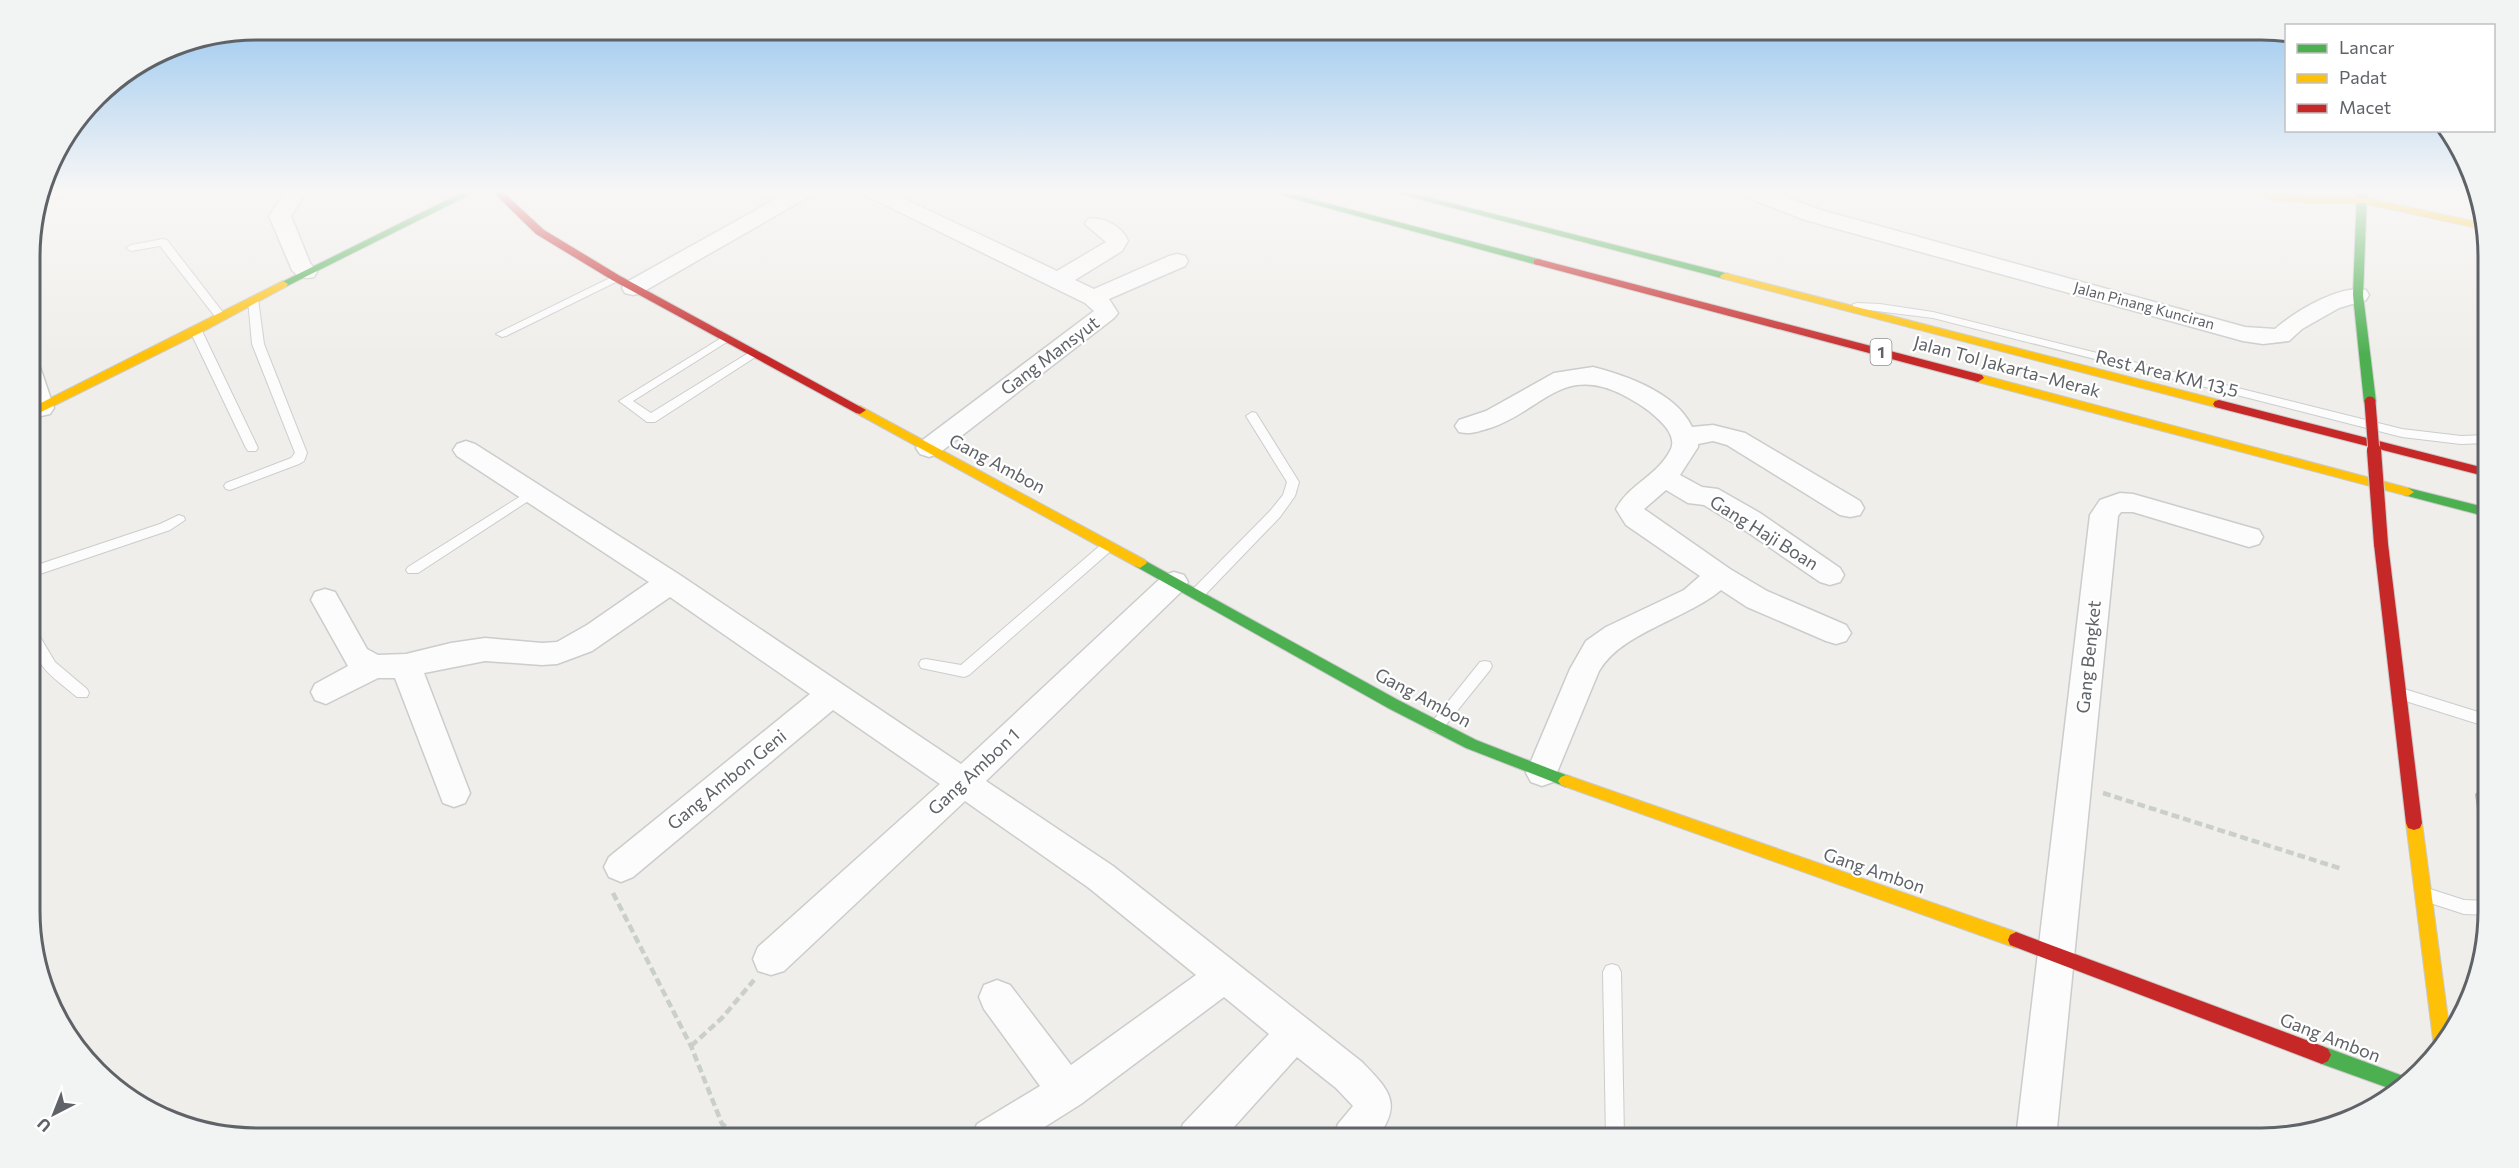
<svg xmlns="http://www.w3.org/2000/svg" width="2519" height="1168" font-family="Commissioner,sans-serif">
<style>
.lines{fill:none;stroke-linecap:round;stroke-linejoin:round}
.lane-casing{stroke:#cbcccc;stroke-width:2}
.street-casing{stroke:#cbcccc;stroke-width:3}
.fast-casing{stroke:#cacacb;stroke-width:2}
.slow-casing{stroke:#cacacb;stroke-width:2}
.jam-casing{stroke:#cacacb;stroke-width:2}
.path{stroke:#cacfcc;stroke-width:4.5;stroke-dasharray:8 4;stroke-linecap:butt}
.lane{fill:#fdfcfc;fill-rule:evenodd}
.street{fill:#fdfcfc;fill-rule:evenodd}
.fast{fill:#4caf50;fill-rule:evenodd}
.slow{fill:#ffc107;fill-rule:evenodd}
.jam{fill:#c62828;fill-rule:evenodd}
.jam-bridge-far1-casing{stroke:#cacacb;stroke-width:13;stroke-linecap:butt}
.jam-bridge-casing{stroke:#cacacb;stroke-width:16;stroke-linecap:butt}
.jam-bridge-far1{stroke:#c62828;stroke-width:11}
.jam-bridge{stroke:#c62828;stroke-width:14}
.wall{fill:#b8b7b5}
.labels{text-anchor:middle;stroke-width:4.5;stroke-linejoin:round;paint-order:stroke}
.far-street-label{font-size:15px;fill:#5f6368;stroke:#fff}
.shield{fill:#fff;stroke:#8f9295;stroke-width:1.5}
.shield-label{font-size:16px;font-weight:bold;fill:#5f6368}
.street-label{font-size:18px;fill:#5f6368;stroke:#fff}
.rim{fill:none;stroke:#5f6368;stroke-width:3}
</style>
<rect width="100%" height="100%" fill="#efeeea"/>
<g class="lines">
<!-- lane casing -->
<g class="lane-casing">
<g id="lane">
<polygon points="163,239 167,240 225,315 225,319 217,319 160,246 131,251 126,248 131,245"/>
<polygon points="616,275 620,276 620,280 506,336 502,337 496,334"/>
<polygon points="253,296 258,299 264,344 307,453 304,461 299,464 230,490 226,489 224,486 226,483 291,458 295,453 252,344 248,299"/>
<polygon points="1857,303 1880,304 1933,312 2402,429 2461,436 2488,435 2488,443 2461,444 2402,437 1933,318 1853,308 1853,304"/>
<polygon points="196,328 202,331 258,448 256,451 248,451 246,448 190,331"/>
<polygon points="726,335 730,336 730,340 633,401 651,413 750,352 758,352 760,354 655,422 647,422 619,401"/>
<polygon points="1252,412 1256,413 1299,482 1295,496 1280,517 1202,598 1192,598 1190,594 1192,590 1270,511 1283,495 1287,482 1246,416"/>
<polygon points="532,489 538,493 536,496 418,573 408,573 406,570 408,567"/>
<polygon points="179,515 184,517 185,520 170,530 31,577 31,567 160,524"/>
<polygon points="1108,541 1113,543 1115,546 1113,549 969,675 964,677 921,668 919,664 921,660 926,659 961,665 1103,543"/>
<path d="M31,629L36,630L55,662L87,689L89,693L87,697H77C52,676 31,665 31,629Z"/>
<polygon points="1485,661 1490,662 1492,666 1490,670 1441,731 1436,733 1431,731 1429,727 1431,723 1480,662"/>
<polygon points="2401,688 2488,715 2488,727 2396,698 2394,694 2396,690"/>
<polygon points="2427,888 2464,900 2489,901 2488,915 2464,914 2421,900 2419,895 2421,890"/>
<polygon points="1612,964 1618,966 1621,972 1624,1138 1606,1138 1603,972 1606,966"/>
</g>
</g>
<!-- street casing -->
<g class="street-casing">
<g id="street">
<polygon points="44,192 63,192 60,196 44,200 42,200"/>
<path d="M286,192H306L291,216L310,263L317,272L314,277C304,279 299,278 292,270L269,216Z"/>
<polygon points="788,192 813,192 810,196 641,293 633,295 625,293 622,288 625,283"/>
<path d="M864,192H890L1057,271L1106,242L1085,224L1088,219C1103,216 1123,227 1128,241L1122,251L1075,280L1094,289L1169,256L1177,254L1185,256L1188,261L1185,266L1109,299L1118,313L1114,318L938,454L929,457L920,454L916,448L920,442L1094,311L1085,303L867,196Z"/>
<path d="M1741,192H1769L1821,210L2245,327L2275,329C2294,312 2340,284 2366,290L2369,295L2366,300L2339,308L2302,329L2289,341L2263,344L2243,341L1805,220L1744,196Z"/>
<polygon points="31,364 40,367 54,408 50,414 41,416 31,412"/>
<path d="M1593,367C1628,376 1676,393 1692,427L1713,425L1745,433L1860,501L1864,508L1860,515L1850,517L1840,515L1727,445L1713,441L1698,444V447L1680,475L1702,487L1718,489L1760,513L1840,568L1844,575L1840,582L1830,585L1820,582L1740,527L1704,505L1688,503L1666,490L1644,509L1730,569L1767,591L1846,625L1851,633L1846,641L1836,644L1826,641L1747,607L1721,590C1685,620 1622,632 1599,671L1553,782L1542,786L1531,782L1526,773L1570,669L1586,641L1606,627L1684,590L1700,576L1626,525L1616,509C1630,483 1658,476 1671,449C1676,437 1665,425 1657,418C1647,408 1636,402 1623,395C1562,364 1543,410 1490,428C1479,431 1471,435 1459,432L1455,426L1459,420L1486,411L1554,373Z"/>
<path d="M466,441L475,444L680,575L961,764L1164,575L1174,572L1184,575L1188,582L1184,589L986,781L1113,866L1362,1062C1389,1090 1403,1103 1377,1138H1333L1338,1124L1353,1106L1336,1088L1297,1057L1224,1138H1178L1183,1124L1269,1034L1224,997L1081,1104L1027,1138H972L977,1124L1040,1086L984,1009L979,997L984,985L997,980L1010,985L1071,1065L1196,975L1089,888L965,801L784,971L771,975L758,971L753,959L758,947L940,784L833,710L633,877L621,882L609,877L604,867L609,857L810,694L670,597L592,651L557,664L542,665L485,661L424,673L470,793L465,803L454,807L443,803L395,678H378L326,704L315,700L311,692L315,684L348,666L311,600L315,592L325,589L335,592L367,649L378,655L406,654L451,643L485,638L542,643L557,642L587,625L649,582L457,456L453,450L457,444Z"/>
<polygon points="2120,493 2133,494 2259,530 2263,537 2259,544 2249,547 2133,512 2121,512 2118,516 2056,1138 2016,1138 2090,515 2100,500"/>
</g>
</g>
<!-- fast casing -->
<g class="fast-casing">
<g id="fast">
<polygon points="463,192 475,192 287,286 283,287 278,284"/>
<polygon points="1269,192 1284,192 1542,260 1543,262 1538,265 1534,264"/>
<polygon points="1392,192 1407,192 1729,274 1730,276 1725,279"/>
<polygon points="2357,192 2367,192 2363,295 2376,402 2370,406 2364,402 2353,295"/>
<polygon points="2408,488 2488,508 2488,517 2404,495 2402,492"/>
<polygon points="1140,558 1398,700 1476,740 1571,777 1574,781 1571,785 1566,787 1561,785 1466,748 1388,708 1135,566 1133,563"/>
<polygon points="2322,1046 2403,1076 2410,1079 2397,1091 2322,1064 2316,1061 2313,1055 2316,1049"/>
</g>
</g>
<!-- slow casing -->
<g class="slow-casing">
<g id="slow">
<polygon points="2247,192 2263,192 2308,197 2362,197 2486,224 2487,230 2362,203 2308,203 2274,200"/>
<polygon points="1725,273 2219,400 2225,404 2219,408 1721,278 1720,276"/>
<polygon points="283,281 288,284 287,286 200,333 31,417 31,408"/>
<polygon points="1978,374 2408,488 2414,492 2408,496 1974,381 1972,378"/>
<polygon points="860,406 1145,560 1147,563 1140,568 1135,566 856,413 854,410 856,407"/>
<polygon points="1566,775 2016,932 2022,935 2024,940 2022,945 2016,948 1561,785 1558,781 1561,777"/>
<polygon points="2414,816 2420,818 2422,823 2450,1034 2437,1053 2434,1047 2406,823 2408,818"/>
</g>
</g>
<!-- jam casing -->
<g class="jam-casing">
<g id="jam">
<polygon points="493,192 503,192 544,230 620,276 866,410 860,414 856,413 612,280 536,234"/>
<polygon points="1538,259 1982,375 1984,378 1978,382 1534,264 1534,260"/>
<polygon points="2219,400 2488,469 2488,477 2215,407 2213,404 2215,401"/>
<polygon points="2381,539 2388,544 2422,823 2420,828 2414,830 2408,828 2406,823 2374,544"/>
<polygon points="2016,932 2322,1046 2328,1049 2331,1055 2328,1061 2322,1064 2010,945 2008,940 2010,935"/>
</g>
</g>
<!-- path -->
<g class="path">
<polyline points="2103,793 2342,869"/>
<polyline points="613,893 691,1046 722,1124 744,1138"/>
<polyline points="691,1046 722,1018 754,980"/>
</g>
<!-- lane -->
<use href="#lane" class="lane"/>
<!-- street -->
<use href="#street" class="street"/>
<!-- fast -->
<use href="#fast" class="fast"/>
<!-- slow -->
<use href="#slow" class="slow"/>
<!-- jam -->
<use href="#jam" class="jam"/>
<!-- jam-bridge-far1 casing -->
<g class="jam-bridge-far1-casing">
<polyline id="jam-bridge-far1" points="2370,402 2374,452"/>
</g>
<!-- jam-bridge casing -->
<g class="jam-bridge-casing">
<polyline id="jam-bridge" points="2374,450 2381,544"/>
</g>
<!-- jam-bridge-far1 -->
<use href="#jam-bridge-far1" class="jam-bridge-far1"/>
<!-- jam-bridge -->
<use href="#jam-bridge" class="jam-bridge"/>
</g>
<!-- wall -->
<polygon class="wall" points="2489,782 2489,864 2484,862 2475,794"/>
<!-- sky -->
<linearGradient id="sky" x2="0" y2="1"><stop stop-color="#97c6ef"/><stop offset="0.54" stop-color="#f8f7f6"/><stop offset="1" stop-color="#f8f7f6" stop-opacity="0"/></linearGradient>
<rect width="2519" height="355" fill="url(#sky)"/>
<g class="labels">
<!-- far-street labels -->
<g class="far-street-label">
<text transform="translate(2144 306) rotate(15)" y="5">Jalan Pinang Kunciran</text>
</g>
<!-- shield labels -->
<rect class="shield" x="1870.5" y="339" width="21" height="26" rx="4.5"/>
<g class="shield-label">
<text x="1881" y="358">1</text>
</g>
<!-- street labels -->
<g class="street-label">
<text transform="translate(1050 356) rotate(-37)" y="6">Gang Mansyut</text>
<text transform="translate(2007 367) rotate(15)" y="6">Jalan Tol Jakarta–Merak</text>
<text transform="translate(2167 374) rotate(14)" y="6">Rest Area KM 13,5</text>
<text transform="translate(997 464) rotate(28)" y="6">Gang Ambon</text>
<text transform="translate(1764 533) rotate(32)" y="6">Gang Haji Boan</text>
<text transform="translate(2089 657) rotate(-84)" y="6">Gang Bengket</text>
<text transform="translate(1423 698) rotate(28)" y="6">Gang Ambon</text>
<text transform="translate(974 772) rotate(-43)" y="6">Gang Ambon 1</text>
<text transform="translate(727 780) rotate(-39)" y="6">Gang Ambon Geni</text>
<text transform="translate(1874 871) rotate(19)" y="6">Gang Ambon</text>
<text transform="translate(2330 1038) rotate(21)" y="6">Gang Ambon</text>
</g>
</g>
<!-- crop -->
<path d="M0 0H2519V1168H0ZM257 40H2261A217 217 0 0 1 2478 257V911A217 217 0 0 1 2261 1128H257A217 217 0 0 1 40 911V257A217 217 0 0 1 257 40Z" fill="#f2f3f3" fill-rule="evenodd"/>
<path class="rim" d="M257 40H2261A217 217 0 0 1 2478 257V911A217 217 0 0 1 2261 1128H257A217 217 0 0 1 40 911V257A217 217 0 0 1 257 40Z"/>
<!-- legend -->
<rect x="2285" y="24" width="210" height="108" fill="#ffffff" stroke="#bfc1c3" stroke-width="1.5"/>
<rect x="2297" y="44" width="30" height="9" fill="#4caf50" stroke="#bfc1c3" stroke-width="1.5"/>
<text x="2339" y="54" font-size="18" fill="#5f6368">Lancar</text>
<rect x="2297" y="74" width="30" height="9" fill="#ffc107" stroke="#bfc1c3" stroke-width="1.5"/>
<text x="2339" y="84" font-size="18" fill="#5f6368">Padat</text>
<rect x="2297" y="104" width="30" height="9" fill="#c62828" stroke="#bfc1c3" stroke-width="1.5"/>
<text x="2339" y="114" font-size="18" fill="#5f6368">Macet</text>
<!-- north arrow -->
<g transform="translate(54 1114) rotate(222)" stroke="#ffffff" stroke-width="4.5" paint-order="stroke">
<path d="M0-4.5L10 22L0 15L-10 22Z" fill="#5f6368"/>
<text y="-9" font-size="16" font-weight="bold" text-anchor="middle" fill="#5f6368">U</text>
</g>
</svg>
